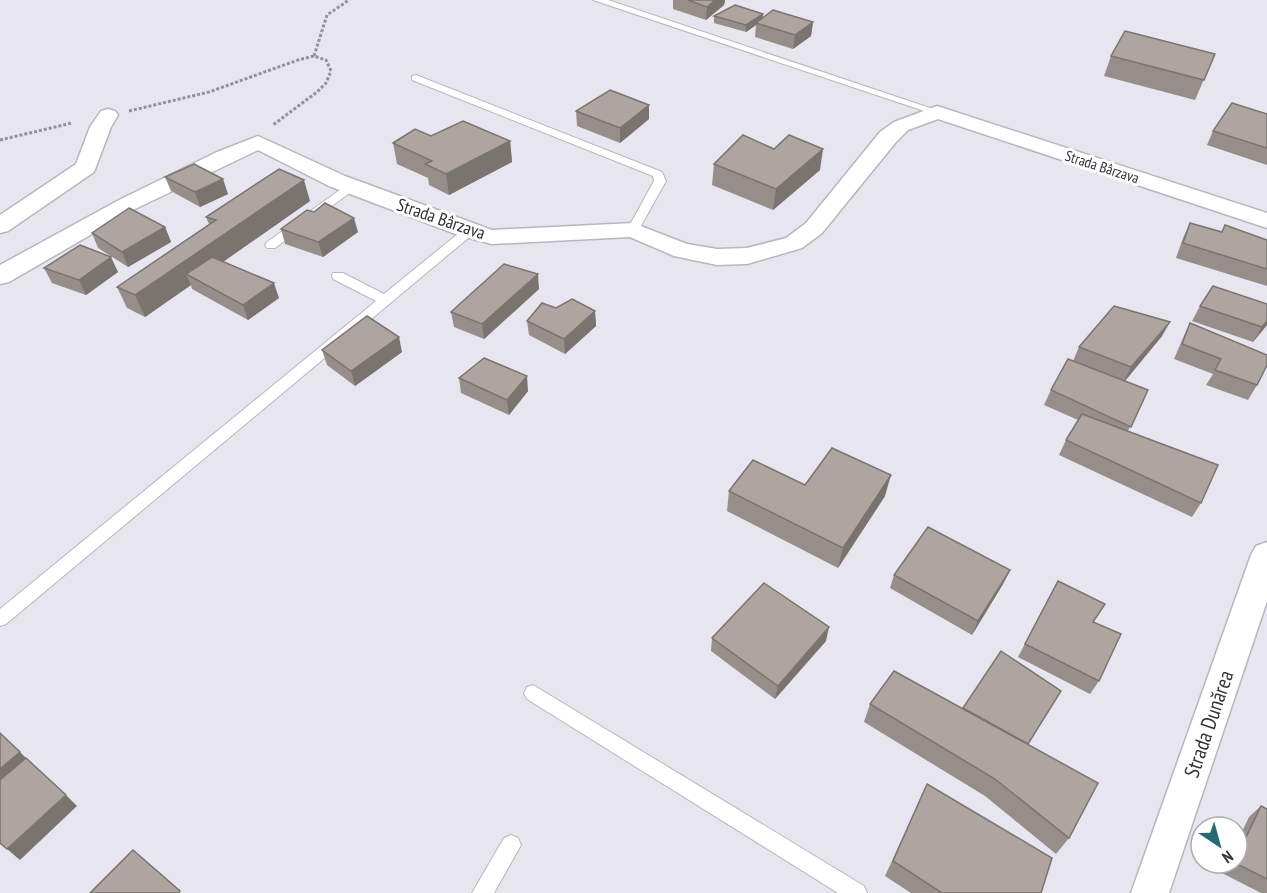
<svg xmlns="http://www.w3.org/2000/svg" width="1267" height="893" font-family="'PT Sans Narrow',sans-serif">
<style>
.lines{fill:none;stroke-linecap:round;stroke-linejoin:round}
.lane-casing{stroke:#b7b6bf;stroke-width:2}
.street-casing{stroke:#b7b6bf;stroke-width:3}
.path{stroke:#929197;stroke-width:3;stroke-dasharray:3 2;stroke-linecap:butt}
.lane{fill:#fff;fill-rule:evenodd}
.street{fill:#fff;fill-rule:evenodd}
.wall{fill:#968e8a}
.shaded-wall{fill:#7a7470}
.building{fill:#aea5a0;stroke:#7a7470;stroke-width:1.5}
.labels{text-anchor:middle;stroke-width:6;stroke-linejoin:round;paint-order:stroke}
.far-street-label{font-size:15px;fill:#333235;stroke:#fff}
.street-label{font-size:18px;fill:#333235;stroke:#fff}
.near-street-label{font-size:21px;fill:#333235;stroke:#fff}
</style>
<rect width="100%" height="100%" fill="#e7e5ee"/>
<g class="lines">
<!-- lane casing -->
<g class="lane-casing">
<g id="lane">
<polygon points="593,0 608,0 942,112 941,114 933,114"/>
<polygon points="416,75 662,172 666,181 637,233 633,234 627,230 654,181 653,176 412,80 412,76"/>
<polygon points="351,182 357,186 355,189 275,248 267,248 265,245 267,242"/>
<polygon points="469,227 475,231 473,234 6,624 0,626 0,609 376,301 333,279 332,276 333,273 343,273 384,294 465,228"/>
<polygon points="533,685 864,886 867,893 838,893 527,699 524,693 527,687"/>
<polygon points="511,835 518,838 521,845 494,893 472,893 504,838"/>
</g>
</g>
<!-- street casing -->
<g class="street-casing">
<g id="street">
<polygon points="937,106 1267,213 1267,228 938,119 908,130 896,142 822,233 802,248 747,264 717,265 674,256 630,237 492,244 461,236 329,186 258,150 135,209 9,282 0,284 0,265 119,200 217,152 258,136 345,176 492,230 633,223 687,244 717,249 747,248 786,238 806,223 880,132 894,122"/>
<polygon points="108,109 115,111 118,115 111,127 94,172 8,231 0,233 0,215 76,164 90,127 101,111"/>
<polygon points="1267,542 1267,601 1169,893 1131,893 1251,555 1256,546"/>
</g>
</g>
<!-- path -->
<g class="path">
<polyline points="314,56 327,15 349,0"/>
<polyline points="129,111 209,92 298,60 314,56 326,60 331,71 326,83 317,92 273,125"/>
<polyline points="0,140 72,123"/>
</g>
<!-- lane -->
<use href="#lane" class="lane"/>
<!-- street -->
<use href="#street" class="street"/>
</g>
<!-- wall -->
<g class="wall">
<polygon points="673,0 725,0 724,5 706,20 673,9"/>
<polygon points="763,14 763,18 813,22 811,36 793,49 755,37 756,25 746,32 714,23 714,16"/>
<polygon points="1215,54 1195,100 1104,76 1111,56"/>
<polygon points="576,111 649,119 620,143 577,126"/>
<polygon points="1267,114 1267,165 1207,145 1213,131"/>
<polygon points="431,136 510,141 512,162 449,195 429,185 428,178 397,164 393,143"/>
<polygon points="714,164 820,170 773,210 712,185"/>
<polygon points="165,177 228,194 200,207 171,191"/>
<polygon points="310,201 223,262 279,298 248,320 192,289 191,285 145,317 127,308 117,287 209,224 206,217"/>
<polygon points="1190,223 1222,232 1225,225 1267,240 1267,286 1176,258 1183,238"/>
<polygon points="165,227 171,242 128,267 98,248 92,233"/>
<polygon points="281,229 358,232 323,257 285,244"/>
<polygon points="44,268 118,272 86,295 52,283"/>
<polygon points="539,289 484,339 454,327 451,312"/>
<polygon points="1267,304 1267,325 1253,342 1192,321 1200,306"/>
<polygon points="556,308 595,311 596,326 565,354 529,335 527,321"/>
<polygon points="1190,323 1257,385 1248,400 1206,385 1213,374 1174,359 1183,338"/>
<polygon points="1162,336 1125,381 1148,390 1128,431 1201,503 1192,517 1059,455 1066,440 1078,420 1044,405 1051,390 1073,361 1079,347"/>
<polygon points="322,350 402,352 355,386 327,365"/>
<polygon points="459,378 528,391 509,415 461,393"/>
<polygon points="805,485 885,496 838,568 727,511 729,491"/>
<polygon points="1010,570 1003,584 972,635 890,588 894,575"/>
<polygon points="1058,581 1093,622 1099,681 1090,694 1018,657"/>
<polygon points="712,638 826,641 775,699 711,651"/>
<polygon points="870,704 1028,744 1069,838 1056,854 985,796 864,722"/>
<polygon points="927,784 1041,893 911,893 885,876"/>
<polygon points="1261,806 1267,809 1267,893 1261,893 1222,873 1227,863 1237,863 1237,842 1249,817"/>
</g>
<!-- shaded-wall -->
<g class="shaded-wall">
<polygon points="715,0 725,0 724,5 706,20 707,7"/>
<polygon points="763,14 762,21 756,23 756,25 746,32 746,25"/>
<polygon points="813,22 811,36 793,49 795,35"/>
<polygon points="649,105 649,119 620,143 620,128"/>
<polygon points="510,141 512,162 449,195 446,174"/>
<polygon points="823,149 820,170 773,210 776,189"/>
<polygon points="223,179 228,194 200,207 195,192"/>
<polygon points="304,180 310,201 197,280 186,274 191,285 145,317 135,295"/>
<polygon points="354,218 358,232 323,257 318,242"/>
<polygon points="165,227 171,242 128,267 122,252"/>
<polygon points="111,257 118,272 86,295 79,280"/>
<polygon points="538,274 539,289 484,339 482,324"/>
<polygon points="274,283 279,298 248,320 243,305"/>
<polygon points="595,311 596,326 565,354 564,339"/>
<polygon points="1267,321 1267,325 1253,342 1262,327"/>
<polygon points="1170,322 1162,336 1124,382 1131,367"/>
<polygon points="399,337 402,352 355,386 351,371"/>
<polygon points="527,376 528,391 509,415 507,400"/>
<polygon points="891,475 885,496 838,568 843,548"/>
<polygon points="1010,570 1003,584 972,635 978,621"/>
<polygon points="829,627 826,641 775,699 778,686"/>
<polygon points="20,752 32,764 0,792 0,769"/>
<polygon points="66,795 77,806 20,860 7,849"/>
</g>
<!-- building -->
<g class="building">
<polygon points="688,0 715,0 707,7"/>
<polygon points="735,5 763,14 746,25 714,16"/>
<polygon points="773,10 813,22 795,35 756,23"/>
<polygon points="1125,31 1215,54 1204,80 1111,56"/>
<polygon points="610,90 649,105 620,128 576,111"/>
<polygon points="1232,103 1267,114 1267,148 1213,131"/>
<polygon points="463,121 510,141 446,174 425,164 432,161 393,143 415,129 431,136"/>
<polygon points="743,135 774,149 789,135 823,149 776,189 714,164"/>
<polygon points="194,164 223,179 195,192 165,177"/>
<polygon points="279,169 304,180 135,295 117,287 216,220 206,217"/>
<polygon points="325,203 354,218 318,242 281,229 307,210 314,212"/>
<polygon points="129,208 165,227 122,252 92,233"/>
<polygon points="1190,223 1222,232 1225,225 1267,240 1267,269 1183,243"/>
<polygon points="80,245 111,257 79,280 44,268"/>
<polygon points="212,257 274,283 243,305 186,274"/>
<polygon points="504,264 538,274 482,324 451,312"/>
<polygon points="1213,286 1267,304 1267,321 1262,327 1200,306"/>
<polygon points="572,299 595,311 564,339 527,321 542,303 556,308"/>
<polygon points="1114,306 1170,322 1131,367 1079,347"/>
<polygon points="367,316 399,337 351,371 322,350"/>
<polygon points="1190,323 1267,355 1267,365 1257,385 1215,370 1221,359 1182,344"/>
<polygon points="484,358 527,376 507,400 459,378"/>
<polygon points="1068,359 1148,390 1131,427 1051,390"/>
<polygon points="1082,414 1218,465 1201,503 1066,440"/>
<polygon points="832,448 891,475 843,548 729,491 753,460 805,485"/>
<polygon points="928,527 1010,570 978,621 894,575"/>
<polygon points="1058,581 1105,604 1093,622 1121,634 1099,681 1025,644"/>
<polygon points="764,583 829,627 778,686 712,638"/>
<polygon points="1001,651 1061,691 1028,744 963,708"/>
<polygon points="894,671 1098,783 1069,838 995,779 870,704"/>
<polygon points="0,733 20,752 0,769"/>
<polygon points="26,758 66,795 7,849 0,843 0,780"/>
<polygon points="927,784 1052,858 1041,893 942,893 893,861"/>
<polygon points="1261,806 1267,809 1267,879 1235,863 1237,863 1237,856"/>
<polygon points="133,850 180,891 179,893 90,893"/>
</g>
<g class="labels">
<!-- far-street labels -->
<g class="far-street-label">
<text transform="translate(1102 167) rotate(18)" y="5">Strada Bârzava</text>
</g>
<!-- street labels -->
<g class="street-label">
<text transform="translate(441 219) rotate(19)" y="6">Strada Bârzava</text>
</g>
<!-- near-street labels -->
<g class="near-street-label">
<text transform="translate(1209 724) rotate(-71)" y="7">Strada Dunărea</text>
</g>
</g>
<!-- north arrow -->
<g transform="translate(1219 845) rotate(144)"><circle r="28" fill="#ffffff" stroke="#adadae" stroke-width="1.5"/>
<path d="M0-4.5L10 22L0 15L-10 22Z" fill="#236c76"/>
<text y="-9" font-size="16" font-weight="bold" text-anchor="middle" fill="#333235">N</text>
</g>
</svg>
